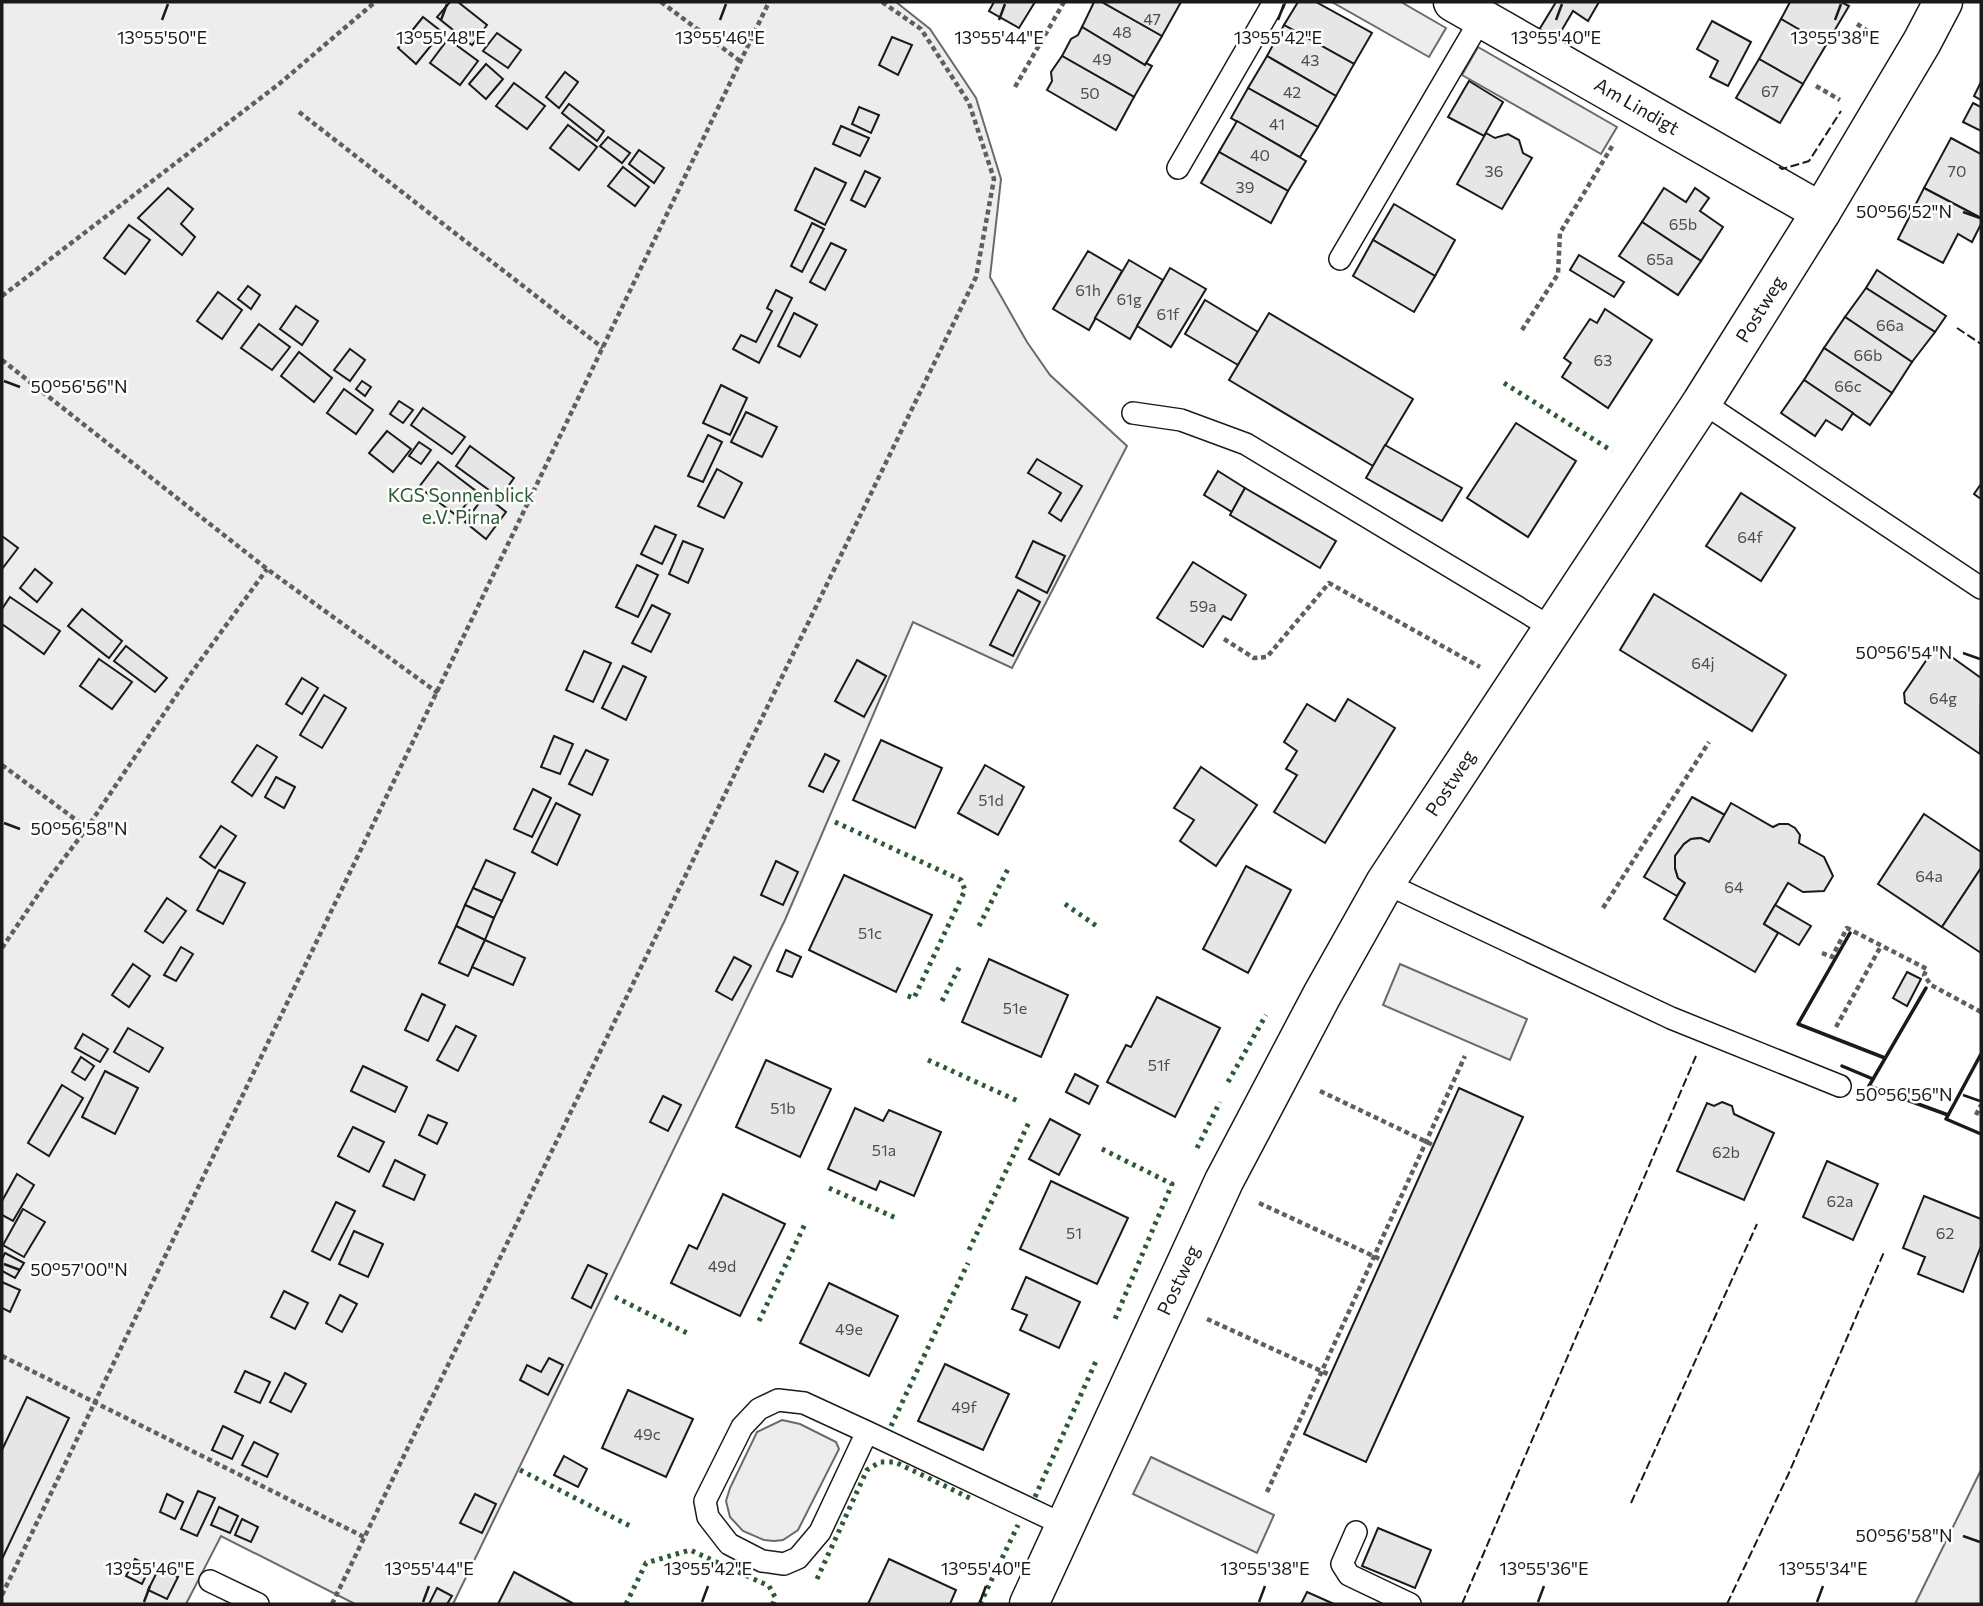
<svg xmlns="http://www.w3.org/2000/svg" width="1983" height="1606" font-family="Commissioner,sans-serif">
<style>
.built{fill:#ededed;stroke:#6a6a6a;stroke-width:2}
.building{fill:#e6e6e6;stroke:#1a1a1a;stroke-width:2}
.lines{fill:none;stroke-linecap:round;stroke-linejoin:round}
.service-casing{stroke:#1a1a1a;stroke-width:24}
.minor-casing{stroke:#1a1a1a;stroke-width:41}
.path{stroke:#5f5f5f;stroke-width:4.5;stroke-dasharray:5 3.5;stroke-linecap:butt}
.service{stroke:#fff;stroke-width:21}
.minor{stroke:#fff;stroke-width:38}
.hedge{stroke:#2b5a34;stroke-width:5;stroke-dasharray:3.5 5;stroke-linecap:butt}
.fence{stroke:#1a1a1a;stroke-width:2;stroke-dasharray:9 3.5;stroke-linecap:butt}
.wall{stroke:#1a1a1a;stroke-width:3.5}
.ticks{fill:none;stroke:#1a1a1a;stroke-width:2.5}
.labels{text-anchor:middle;stroke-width:5;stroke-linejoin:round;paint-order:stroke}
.number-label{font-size:16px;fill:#4d4d4d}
.street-label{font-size:19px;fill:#1a1a1a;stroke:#fff}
.park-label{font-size:19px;fill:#2b5a34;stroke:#fff}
.ticks-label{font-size:18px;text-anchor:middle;fill:#1a1a1a;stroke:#fff;stroke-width:5;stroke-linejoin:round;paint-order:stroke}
</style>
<rect width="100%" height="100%" fill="#fff"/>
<!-- built -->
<g class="built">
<polygon points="2,2 896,2 930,29 976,98 1001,179 990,277 1027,342 1050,375 1127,446 1012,668 913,622 785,920 453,1604 355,1604 221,1536 186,1604 2,1604"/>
<polygon points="1332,2 1401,2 1446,28 1429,57"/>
<polygon points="1478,47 1617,127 1601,154 1462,75"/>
<polygon points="1400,964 1527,1019 1510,1060 1383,1005"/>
<polygon points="782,1420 800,1424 836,1442 839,1449 798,1530 783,1540 774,1541 764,1540 743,1531 730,1517 726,1501 730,1488 757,1432"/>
<polygon points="1151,1457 1274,1515 1257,1553 1133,1494"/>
<polygon points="1981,1470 1981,1604 1915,1604"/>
</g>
<!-- building -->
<g class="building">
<polygon points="450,2 458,2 487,25 472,45 437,17"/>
<polygon points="994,2 1035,2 1019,28 989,11"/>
<polygon points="1094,2 1102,2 1162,36 1145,65 1082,27"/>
<polygon points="1102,2 1181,2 1162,36"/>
<polygon points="1298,2 1316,2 1372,33 1354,64 1284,25"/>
<polygon points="1556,2 1599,2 1588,21 1573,11 1556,40 1539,30"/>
<polygon points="1790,2 1841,2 1849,6 1826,45 1781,19"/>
<polygon points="423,17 442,32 416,64 398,48"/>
<polygon points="1781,19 1826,45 1803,84 1759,59"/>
<polygon points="1712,21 1751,42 1728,86 1710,77 1718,61 1697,49"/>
<polygon points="1284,25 1354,64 1336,96 1267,56"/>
<polygon points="1082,27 1145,65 1146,63 1152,66 1134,97 1062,56 1071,39 1078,35"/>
<polygon points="497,33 521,50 508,68 483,51"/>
<polygon points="892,37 912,45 898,75 879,65"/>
<polygon points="448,39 478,61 460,85 430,63"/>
<polygon points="1062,56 1134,97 1116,130 1047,90 1052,81 1051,72"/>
<polygon points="1267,56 1336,96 1318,127 1248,88"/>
<polygon points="1759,59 1803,84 1780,123 1736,98"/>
<polygon points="486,64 503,79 486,99 469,84"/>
<polygon points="565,72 578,82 559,108 546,97"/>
<polygon points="1469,81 1503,102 1484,136 1448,117"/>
<polygon points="1981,82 1981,100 1974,96"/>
<polygon points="514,83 545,106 527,129 496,106"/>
<polygon points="1248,88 1318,127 1300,157 1231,118"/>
<polygon points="1973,103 1981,107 1981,131 1963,122"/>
<polygon points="569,104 604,131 597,141 562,113"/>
<polygon points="859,107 879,115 871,133 852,124"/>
<polygon points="1237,121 1306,161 1288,191 1219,152"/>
<polygon points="568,125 597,147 579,170 550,148"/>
<polygon points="841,126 869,138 860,156 833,144"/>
<polygon points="1486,133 1495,138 1508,134 1519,140 1523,153 1532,158 1502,209 1457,184"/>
<polygon points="608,137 630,153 622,163 600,146"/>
<polygon points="1951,138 1981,154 1981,218 1924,188"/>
<polygon points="639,150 664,168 654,183 629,164"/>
<polygon points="1219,152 1288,191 1271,223 1201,183"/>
<polygon points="623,167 649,187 635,206 608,186"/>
<polygon points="815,168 846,183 825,225 795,210"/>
<polygon points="865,171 880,178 865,207 851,200"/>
<polygon points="168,188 193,209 181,224 195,237 182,255 138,218"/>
<polygon points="1664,188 1686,202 1695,188 1709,198 1700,211 1723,227 1701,261 1642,222"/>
<polygon points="1924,188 1981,218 1981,224 1972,242 1958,234 1943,263 1898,239"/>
<polygon points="1394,204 1455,240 1435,276 1373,240"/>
<polygon points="1642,222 1701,261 1678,295 1619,256"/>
<polygon points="812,223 824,229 802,272 791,266"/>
<polygon points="129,225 150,240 125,274 104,258"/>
<polygon points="1373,240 1435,276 1414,312 1353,276"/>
<polygon points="831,243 846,250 825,290 810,282"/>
<polygon points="1088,251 1122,271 1089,330 1053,309"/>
<polygon points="1579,255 1624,282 1614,297 1570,270"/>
<polygon points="1129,260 1163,280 1130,339 1095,318"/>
<polygon points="1170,268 1206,289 1171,347 1137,326"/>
<polygon points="1877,270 1946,316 1935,332 1866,288"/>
<polygon points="248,286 260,295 251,309 238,299"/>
<polygon points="1866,288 1935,332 1912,362 1845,317"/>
<polygon points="776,290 792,298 759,363 733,349 741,335 756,342 772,311 767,308"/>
<polygon points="218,292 242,310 222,339 197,321"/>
<polygon points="1205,300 1258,332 1238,365 1185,334"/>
<polygon points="296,306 318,321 302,345 280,329"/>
<polygon points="1605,309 1652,340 1608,408 1562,377 1571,363 1564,358 1590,319 1597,323"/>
<polygon points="794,313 817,325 800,357 778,346"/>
<polygon points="1269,313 1413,399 1373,466 1229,380"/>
<polygon points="1845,317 1912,362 1892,393 1824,348"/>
<polygon points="259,324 290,347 272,370 241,348"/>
<polygon points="1824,348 1892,393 1870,425 1804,380"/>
<polygon points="350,349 365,360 350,381 334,370"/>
<polygon points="299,352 332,378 314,402 281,376"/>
<polygon points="1804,380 1853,413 1842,430 1826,420 1815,436 1781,413"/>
<polygon points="362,381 371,387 365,396 356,389"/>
<polygon points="721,385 747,398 730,435 703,423"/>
<polygon points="344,389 373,410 356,434 327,413"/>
<polygon points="399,401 413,410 403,423 390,414"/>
<polygon points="423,408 465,437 452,454 411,425"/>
<polygon points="746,412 777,427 762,457 731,442"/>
<polygon points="1516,423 1576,461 1528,537 1467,498"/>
<polygon points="387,431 411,449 393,472 369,453"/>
<polygon points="708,435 722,442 703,482 688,476"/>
<polygon points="419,442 431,450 421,464 409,456"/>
<polygon points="1385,445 1462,488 1442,521 1366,478"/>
<polygon points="470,446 514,478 500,498 456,466"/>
<polygon points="1037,459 1082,486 1061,521 1049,513 1061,493 1028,473"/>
<polygon points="438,462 476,491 457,516 419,487"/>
<polygon points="717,469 742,483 724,518 698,506"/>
<polygon points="1218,471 1245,488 1232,512 1204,495"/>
<polygon points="1981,484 1981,499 1974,494"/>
<polygon points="1245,488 1336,541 1320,568 1230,515"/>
<polygon points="1741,493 1795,528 1761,581 1706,546"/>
<polygon points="485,495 506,512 486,539 465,522"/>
<polygon points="655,526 676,535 662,564 641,554"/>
<polygon points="2,536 18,548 2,569"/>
<polygon points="683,541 703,549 688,583 669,574"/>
<polygon points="1033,541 1065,556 1047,593 1016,577"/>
<polygon points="1193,562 1246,595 1231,620 1223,616 1203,647 1157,618"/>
<polygon points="637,565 658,575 638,617 616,607"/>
<polygon points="35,569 52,583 37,602 20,588"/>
<polygon points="1018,590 1040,602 1013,656 990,645"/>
<polygon points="1654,594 1786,675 1752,731 1620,650"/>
<polygon points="10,597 60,631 44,654 2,624 2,609"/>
<polygon points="652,605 670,614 651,652 632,643"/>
<polygon points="82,609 122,641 109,658 68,626"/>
<polygon points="126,646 167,678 155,692 114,661"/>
<polygon points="1942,650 1981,678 1980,754 1905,703 1904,693 1932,652"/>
<polygon points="584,651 611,663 593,702 566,690"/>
<polygon points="99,659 132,682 112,709 80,686"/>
<polygon points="857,660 886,676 864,717 835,701"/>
<polygon points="623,666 646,677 626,720 602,708"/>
<polygon points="302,678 318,688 302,714 286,704"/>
<polygon points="324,695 346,708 322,748 300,735"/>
<polygon points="1348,699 1395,728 1325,843 1274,812 1297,775 1286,769 1297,751 1284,742 1307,704 1335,721"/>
<polygon points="554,736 573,744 560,774 541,767"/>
<polygon points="881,740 942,768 915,828 853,800"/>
<polygon points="257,745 277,757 252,796 232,782"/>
<polygon points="586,750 608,760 592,795 569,784"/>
<polygon points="825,754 839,761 823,792 809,786"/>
<polygon points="985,765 1024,787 998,835 958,813"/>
<polygon points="1201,767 1257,805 1216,866 1180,841 1194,820 1174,808"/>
<polygon points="276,777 295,787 284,808 265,797"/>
<polygon points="533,789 551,798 532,837 514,829"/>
<polygon points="1692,797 1725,815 1709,842 1701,838 1691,839 1684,844 1675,856 1675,868 1678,878 1685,883 1677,896 1644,877"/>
<polygon points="556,803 580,815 557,865 532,852"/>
<polygon points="1731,803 1773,827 1779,824 1788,824 1795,828 1800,835 1799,843 1824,857 1833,876 1824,891 1803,892 1788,883 1764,924 1778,933 1755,972 1664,919 1685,883 1678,878 1675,868 1675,856 1684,844 1691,839 1701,838 1709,842"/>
<polygon points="1924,814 1981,852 1981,868 1942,927 1878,884"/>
<polygon points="221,826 236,836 215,868 200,857"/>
<polygon points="486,860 515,873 502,901 473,888"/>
<polygon points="776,861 798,872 783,905 761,895"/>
<polygon points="1246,866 1291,890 1248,973 1203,949"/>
<polygon points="1981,868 1981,953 1942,927"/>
<polygon points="219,870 245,883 223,924 197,910"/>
<polygon points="844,875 932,915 896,992 809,950"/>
<polygon points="473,888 502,901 494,918 465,905"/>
<polygon points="167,898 186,911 163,943 145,931"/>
<polygon points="465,905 494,918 485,940 456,926"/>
<polygon points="1775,905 1811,926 1799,945 1764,924"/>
<polygon points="456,926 485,940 468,976 439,963"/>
<polygon points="485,940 525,958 513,985 472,967"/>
<polygon points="181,947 193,954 176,981 164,975"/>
<polygon points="786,950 801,957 792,977 777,971"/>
<polygon points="734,957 751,966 732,1000 716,991"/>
<polygon points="989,959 1068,995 1041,1057 962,1022"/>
<polygon points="133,964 150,976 129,1007 112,995"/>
<polygon points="1907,972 1921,979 1907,1006 1893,998"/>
<polygon points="422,994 445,1005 428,1041 405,1030"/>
<polygon points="1157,997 1220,1028 1175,1117 1107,1082 1126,1045 1131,1047"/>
<polygon points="456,1026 476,1036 458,1071 437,1060"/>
<polygon points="128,1028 163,1048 149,1072 114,1052"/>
<polygon points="83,1034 108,1049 100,1062 75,1048"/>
<polygon points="81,1057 94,1066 85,1080 72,1072"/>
<polygon points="766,1060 831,1089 800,1157 736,1127"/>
<polygon points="363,1066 407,1087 395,1112 351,1091"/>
<polygon points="105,1071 138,1088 115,1134 82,1117"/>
<polygon points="1075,1074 1098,1086 1089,1104 1066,1092"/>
<polygon points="62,1085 83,1098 49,1156 28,1143"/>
<polygon points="1459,1088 1523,1117 1366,1462 1304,1434"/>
<polygon points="663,1096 681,1105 668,1131 650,1122"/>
<polygon points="1722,1102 1732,1106 1734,1114 1774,1133 1744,1200 1677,1171 1707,1103 1714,1106"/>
<polygon points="855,1108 883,1121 889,1110 941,1132 914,1196 880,1181 876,1190 828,1169"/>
<polygon points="428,1115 447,1123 437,1144 419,1135"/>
<polygon points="1050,1119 1080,1135 1059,1175 1029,1159"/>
<polygon points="353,1127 384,1142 369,1172 338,1156"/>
<polygon points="395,1160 425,1175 414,1200 383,1186"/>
<polygon points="1827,1161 1878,1184 1853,1240 1803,1217"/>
<polygon points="17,1174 34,1185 13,1221 2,1215 2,1201"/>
<polygon points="1051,1181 1128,1218 1097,1284 1020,1249"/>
<polygon points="723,1194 785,1224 740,1316 671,1283 689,1245 697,1249"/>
<polygon points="1924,1196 1981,1219 1981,1246 1963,1292 1918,1274 1925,1257 1903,1248"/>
<polygon points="336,1202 355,1211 330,1260 312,1251"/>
<polygon points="23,1209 45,1222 24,1257 3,1245"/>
<polygon points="354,1231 383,1244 368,1277 339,1264"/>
<polygon points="5,1253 24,1263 15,1278 2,1271 2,1259"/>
<polygon points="588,1265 607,1274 591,1308 572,1298"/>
<polygon points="1026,1277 1080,1302 1059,1348 1020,1330 1027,1315 1012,1309"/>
<polygon points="2,1282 20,1290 10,1312 2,1308"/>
<polygon points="829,1283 898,1316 869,1376 800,1343"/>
<polygon points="284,1291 308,1303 295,1329 271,1317"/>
<polygon points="340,1295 357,1304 342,1332 326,1323"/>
<polygon points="549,1358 563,1365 548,1395 520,1380 527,1365 541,1372"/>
<polygon points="945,1364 1009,1394 983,1450 918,1421"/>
<polygon points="245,1371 270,1382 260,1403 235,1392"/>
<polygon points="285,1373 306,1384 291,1412 270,1402"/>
<polygon points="628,1390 693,1419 666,1477 602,1448"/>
<polygon points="27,1397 69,1418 2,1559 2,1450"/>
<polygon points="223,1426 243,1436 232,1459 212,1450"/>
<polygon points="254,1442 278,1454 267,1477 242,1465"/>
<polygon points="564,1456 587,1469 578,1487 554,1475"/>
<polygon points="198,1491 215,1498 197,1536 181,1529"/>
<polygon points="167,1494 183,1502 175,1519 160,1512"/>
<polygon points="475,1494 496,1504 482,1533 460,1523"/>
<polygon points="219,1507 238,1516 230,1533 211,1525"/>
<polygon points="242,1519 258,1527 251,1542 235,1535"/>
<polygon points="1378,1528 1431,1550 1415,1588 1362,1566"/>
<polygon points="135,1559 150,1567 142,1584 126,1576"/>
<polygon points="889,1559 956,1590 950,1604 868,1604"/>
<polygon points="159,1568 178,1577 167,1599 148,1590"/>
<polygon points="514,1572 574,1604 498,1604"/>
<polygon points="437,1588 452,1596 447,1604 429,1604"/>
<polygon points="1307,1592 1334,1604 1301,1604"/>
</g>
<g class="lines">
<!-- service casing -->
<g class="service-casing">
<g id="service">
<polyline points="1178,168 1274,2"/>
<polyline points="1340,259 1482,17"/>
<polyline points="1702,402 1981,588"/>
<polyline points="1133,413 1181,420 1246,444 1552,628"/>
<polyline points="1385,883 1671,1018 1840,1086"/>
<polyline points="867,1432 820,1532 798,1558 784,1564 762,1561 729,1544 708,1517 705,1501 742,1427 759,1409 778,1400 804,1403 867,1432 1064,1525"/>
<polyline points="1356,1532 1342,1564 1349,1575 1410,1604"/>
<polyline points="210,1581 258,1604"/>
</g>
</g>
<!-- minor casing -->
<g class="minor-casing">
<g id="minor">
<polyline points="1453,2 1821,212"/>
<polyline points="1029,1604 1224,1181 1322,995 1385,883 1702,402 1821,212 1922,42 1943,2"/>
</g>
</g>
<!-- path -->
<g class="path">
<polyline points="661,2 740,61"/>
<polyline points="1857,24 1877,37"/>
<polyline points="1816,86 1840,100"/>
<polyline points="1015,87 1064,2"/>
<polyline points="299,112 603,348"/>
<polyline points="2,296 279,84 375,2"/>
<polyline points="1522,330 1558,274 1560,233 1614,143"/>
<polyline points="2,360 267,569 438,693"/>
<polyline points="1224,639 1254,658 1267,657 1329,583 1480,667"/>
<polyline points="2,765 87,828"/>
<polyline points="1603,908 1709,742"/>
<polyline points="2,948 50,877 87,828 192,672 267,569"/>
<polyline points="1822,953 1832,957 1847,928 1927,969 1924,975 1931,985 1981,1012"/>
<polyline points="1836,1027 1881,946"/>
<polyline points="1320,1091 1433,1145"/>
<polyline points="1976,1115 1981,1105"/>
<polyline points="1259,1203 1382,1260"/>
<polyline points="1207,1319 1330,1375"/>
<polyline points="2,1356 364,1537"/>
<polyline points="1267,1492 1465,1056"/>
<polyline points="2,1595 769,2"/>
<polyline points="332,1604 976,277 994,179 969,103 921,29 882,2"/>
</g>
<!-- service -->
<use href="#service" class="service"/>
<!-- minor -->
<use href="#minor" class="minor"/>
<!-- hedge -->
<g class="hedge">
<polyline points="1504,383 1612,451"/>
<polyline points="835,822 961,880 965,890 914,998 905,995"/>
<polyline points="1065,904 1098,927"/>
<polyline points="979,926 1009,867"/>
<polyline points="942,1001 961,964"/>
<polyline points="928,1060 1020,1102"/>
<polyline points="1228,1082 1266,1015"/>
<polyline points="1197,1148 1220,1102"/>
<polyline points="1102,1149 1172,1184 1115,1319"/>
<polyline points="829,1188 898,1219"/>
<polyline points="969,1250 1030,1120"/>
<polyline points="615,1297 689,1334"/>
<polyline points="759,1321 805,1224"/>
<polyline points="891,1426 968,1263"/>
<polyline points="520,1470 632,1527"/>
<polyline points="1035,1497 1096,1361"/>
<polyline points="817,1579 867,1470 880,1462 895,1462 974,1500"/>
<polyline points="626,1604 646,1563 690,1550 769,1586 775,1597 773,1604"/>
<polyline points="980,1604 1018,1525"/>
</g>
<!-- fence -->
<g class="fence">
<polyline points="1779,167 1782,169 1809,161 1841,111"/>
<polyline points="1957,328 1981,344"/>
<polyline points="1631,1503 1757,1224"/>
<polyline points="1462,1604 1696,1056"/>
<polyline points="1727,1604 1788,1475 1884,1252"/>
</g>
<!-- wall -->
<g class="wall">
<polyline points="1850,933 1798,1024 1885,1058"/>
<polyline points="1926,988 1869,1086 1948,1115"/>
<polyline points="1981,1054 1946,1119 1981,1134"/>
<polyline points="1842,1066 1873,1079"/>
</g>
</g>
<!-- ticks -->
<path class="ticks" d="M162,20L168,4M441,20L447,4M720,20L726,4M999,20L1005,4M1278,20L1284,4M1556,20L1562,4M1835,20L1841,4M1963,212L1980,218M4,381L20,387M1963,653L1980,659M4,823L20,829M1963,1095L1980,1101M4,1264L20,1270M1963,1536L1980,1542M144,1602L150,1586M423,1602L429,1586M702,1602L708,1586M980,1602L986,1586M1259,1602L1265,1586M1538,1602L1544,1586M1817,1602L1823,1586"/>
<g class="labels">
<!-- number labels -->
<g class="number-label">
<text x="1152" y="25">47</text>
<text x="1122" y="38">48</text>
<text x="1102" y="65">49</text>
<text x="1310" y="66">43</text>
<text x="1770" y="97">67</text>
<text x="1292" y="98">42</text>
<text x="1090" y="99">50</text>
<text x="1277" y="130">41</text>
<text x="1260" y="161">40</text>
<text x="1494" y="177">36</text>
<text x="1957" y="177">70</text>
<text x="1245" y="193">39</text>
<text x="1683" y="230">65b</text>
<text x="1660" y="265">65a</text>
<text x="1088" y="296">61h</text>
<text x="1129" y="305">61g</text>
<text x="1168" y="320">61f</text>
<text x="1890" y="331">66a</text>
<text x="1868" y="361">66b</text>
<text x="1603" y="366">63</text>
<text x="1848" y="392">66c</text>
<text x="1750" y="543">64f</text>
<text x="1203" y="612">59a</text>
<text x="1703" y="669">64j</text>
<text x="1943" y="704">64g</text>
<text x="991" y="806">51d</text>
<text x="1929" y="882">64a</text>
<text x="1734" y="893">64</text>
<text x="870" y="939">51c</text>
<text x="1015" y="1014">51e</text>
<text x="1159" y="1071">51f</text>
<text x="783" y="1114">51b</text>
<text x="884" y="1156">51a</text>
<text x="1726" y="1158">62b</text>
<text x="1840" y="1207">62a</text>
<text x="1074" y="1239">51</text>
<text x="1945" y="1239">62</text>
<text x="722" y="1272">49d</text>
<text x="849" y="1335">49e</text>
<text x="964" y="1413">49f</text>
<text x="647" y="1440">49c</text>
</g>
<!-- street labels -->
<g class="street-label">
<text transform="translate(1637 106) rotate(30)" y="7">Am Lindigt</text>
<text transform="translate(1760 309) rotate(-58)" y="7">Postweg</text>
<text transform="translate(1450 783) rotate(-57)" y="7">Postweg</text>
<text transform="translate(1178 1280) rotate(-65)" y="7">Postweg</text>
</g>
<!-- park labels -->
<g class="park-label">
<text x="461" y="502">KGS Sonnenblick<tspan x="461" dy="22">e.V. Pirna</tspan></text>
</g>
</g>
<g class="ticks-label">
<text x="162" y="44">13°55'50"E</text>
<text x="441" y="44">13°55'48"E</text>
<text x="720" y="44">13°55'46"E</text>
<text x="999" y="44">13°55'44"E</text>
<text x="1278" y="44">13°55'42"E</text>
<text x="1556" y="44">13°55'40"E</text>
<text x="1835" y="44">13°55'38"E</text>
<text x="1904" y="218">50°56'52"N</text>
<text x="79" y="393">50°56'56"N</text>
<text x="1904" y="659">50°56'54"N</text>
<text x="79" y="835">50°56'58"N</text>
<text x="1904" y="1101">50°56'56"N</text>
<text x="79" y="1276">50°57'00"N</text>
<text x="1904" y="1542">50°56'58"N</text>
<text x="150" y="1575">13°55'46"E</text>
<text x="429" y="1575">13°55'44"E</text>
<text x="708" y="1575">13°55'42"E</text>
<text x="986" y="1575">13°55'40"E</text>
<text x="1265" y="1575">13°55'38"E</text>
<text x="1544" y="1575">13°55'36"E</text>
<text x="1823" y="1575">13°55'34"E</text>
</g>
<!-- border -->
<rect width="1983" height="1606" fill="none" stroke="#1a1a1a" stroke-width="7"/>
</svg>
